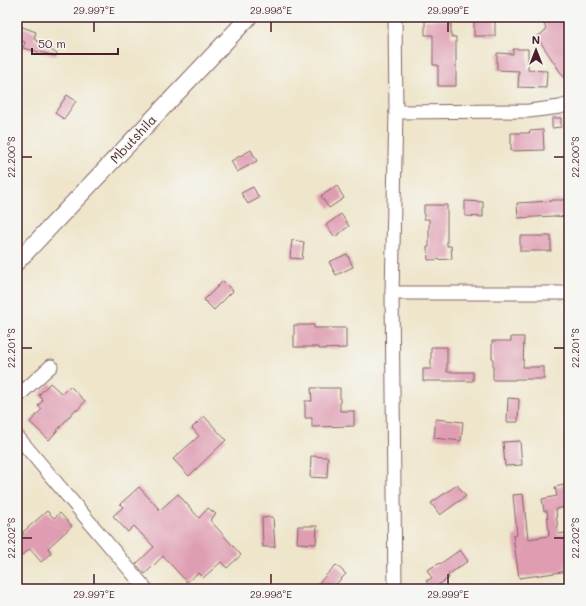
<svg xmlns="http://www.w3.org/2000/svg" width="586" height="606" font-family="Mali,sans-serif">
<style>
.building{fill:#df9db2}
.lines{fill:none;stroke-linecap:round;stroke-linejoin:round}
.minor-casing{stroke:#836463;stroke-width:15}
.tertiary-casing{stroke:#836463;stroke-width:18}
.minor{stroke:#fff;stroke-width:13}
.tertiary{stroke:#fff;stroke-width:16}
.ticks{fill:none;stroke:#4a1f2b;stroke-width:1.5}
.labels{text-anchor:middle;stroke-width:3;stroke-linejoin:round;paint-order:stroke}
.street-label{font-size:13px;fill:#4a1f2b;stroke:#f6f6f2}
.neatline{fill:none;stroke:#4a1f2b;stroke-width:1.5}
.ticks-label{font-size:10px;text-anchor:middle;fill:#4a1f2b}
</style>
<rect width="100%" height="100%" fill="#f6f6f2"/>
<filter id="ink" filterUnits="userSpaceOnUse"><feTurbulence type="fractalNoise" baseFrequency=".025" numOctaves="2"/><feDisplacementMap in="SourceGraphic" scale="8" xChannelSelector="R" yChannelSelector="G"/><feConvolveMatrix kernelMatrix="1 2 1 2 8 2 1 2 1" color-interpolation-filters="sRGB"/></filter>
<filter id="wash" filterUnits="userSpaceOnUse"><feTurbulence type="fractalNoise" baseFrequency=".012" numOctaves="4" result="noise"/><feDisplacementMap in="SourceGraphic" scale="16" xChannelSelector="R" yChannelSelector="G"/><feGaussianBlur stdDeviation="0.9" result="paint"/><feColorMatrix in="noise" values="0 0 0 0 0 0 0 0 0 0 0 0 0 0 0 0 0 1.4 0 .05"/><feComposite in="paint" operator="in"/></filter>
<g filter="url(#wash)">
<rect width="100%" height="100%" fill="#eee5ca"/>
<g id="blocks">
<!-- building -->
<g class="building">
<polygon points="542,17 569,17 569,85 537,37 546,30"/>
<rect x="474" y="19" width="21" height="17"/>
<polygon points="425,20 451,20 451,37 456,37 456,86 438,86 438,65 433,65 433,35 425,35"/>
<polygon points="17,25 36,32 34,39 57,54 56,56 23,48 25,42 17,39"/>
<polygon points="513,49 528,49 528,70 547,71 546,88 518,87 519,71 497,70 497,53 513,54"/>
<polygon points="67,95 76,101 64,119 55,113"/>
<polygon points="552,118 561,118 561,127 552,128"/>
<polygon points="543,130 544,150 511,151 511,133 530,133 529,131"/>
<polygon points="251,150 257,161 237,172 231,161"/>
<polygon points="337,186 344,198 329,208 321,196"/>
<polygon points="253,187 259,198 248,204 241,193"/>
<polygon points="552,200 569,200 569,217 553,216 518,218 517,203 552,201"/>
<polygon points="465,201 483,202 483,217 465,216"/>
<polygon points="424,205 447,205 447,246 451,246 452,259 428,260 427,247 429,247 429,219 424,219"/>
<polygon points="341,214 349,226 335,237 326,225"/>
<rect x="520" y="236" width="31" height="15"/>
<polygon points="292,240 304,242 302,259 290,258"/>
<polygon points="347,254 353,267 336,275 329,262"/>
<polygon points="223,281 233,291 214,310 204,300"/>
<polygon points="294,325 314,325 314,328 346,328 346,348 319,349 319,347 294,347"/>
<polygon points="511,337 524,337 523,367 544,367 544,379 515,379 515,380 493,380 493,358 492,358 492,341 511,341"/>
<polygon points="431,347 447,347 447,372 473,372 473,381 423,381 423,369 431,369"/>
<polygon points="50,383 62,394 70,386 85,401 77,411 76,409 62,425 49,440 30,422 42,409 38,406 43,400 39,395"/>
<polygon points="311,388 340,388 340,411 354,411 354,426 312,427 312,418 305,418 305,401 312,401"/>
<polygon points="508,398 519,399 518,422 507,422"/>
<polygon points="204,416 226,440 189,476 173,459 199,436 192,428"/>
<polygon points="436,419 463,422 461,441 434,438"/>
<polygon points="520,441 522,465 505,466 503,442"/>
<polygon points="311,456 328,457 327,478 310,477"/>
<polygon points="569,484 569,506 556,509 558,534 566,533 569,551 569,571 519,578 513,536 517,535 513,495 523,494 528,539 549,536 547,511 544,511 542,499 557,496 555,487"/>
<polygon points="457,485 466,496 440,515 431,503"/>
<polygon points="139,487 160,510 178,494 199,518 208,508 216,514 210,520 241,555 227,568 221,562 203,578 198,573 187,582 163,556 145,574 136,564 154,547 134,526 128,532 113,516 123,507 120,504"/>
<polygon points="47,511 54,518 60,513 72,526 48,548 51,553 41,562 30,549 17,559 17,539 24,534 23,532"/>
<polygon points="273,517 275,547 263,547 262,518"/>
<polygon points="298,526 317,526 316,544 297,543"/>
<polygon points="460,550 468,561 448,575 449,578 432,589 426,581 432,578 427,570 440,563 440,564"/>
<polygon points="336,565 346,574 331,589 313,589"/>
</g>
</g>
</g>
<g filter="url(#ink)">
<use href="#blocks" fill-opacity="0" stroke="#836463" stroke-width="1"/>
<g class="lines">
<!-- minor casing -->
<g class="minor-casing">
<g id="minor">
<polyline points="396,112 529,111 560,107 569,104"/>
<polyline points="392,293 569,293"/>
<polyline points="17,397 51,366"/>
<polyline points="17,436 146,589"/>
<polyline points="395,589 392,293 396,112 395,17"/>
</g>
</g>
<!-- tertiary casing -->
<g class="tertiary-casing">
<polyline id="tertiary" points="17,262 249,17"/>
</g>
<!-- minor -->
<use href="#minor" class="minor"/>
<!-- tertiary -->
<use href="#tertiary" class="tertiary"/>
</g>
</g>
<!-- ticks -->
<path class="ticks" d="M94,22V32M271,22V32M448,22V32M22,157H32M554,157H564M22,348H32M554,348H564M22,538H32M554,538H564M94,574V584M271,574V584M448,574V584"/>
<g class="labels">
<!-- street labels -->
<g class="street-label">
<text transform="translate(133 139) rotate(-47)" y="5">Mbutshila</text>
</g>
</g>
<!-- margin -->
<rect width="586" height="606" fill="none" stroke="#f6f6f2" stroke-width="44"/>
<!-- north arrow -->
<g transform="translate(536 50)" stroke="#f6f6f2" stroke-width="3" paint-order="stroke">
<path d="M0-3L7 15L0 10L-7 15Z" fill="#4a1f2b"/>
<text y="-6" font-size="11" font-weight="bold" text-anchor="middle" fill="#4a1f2b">N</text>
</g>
<!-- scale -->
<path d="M32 48v6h86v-6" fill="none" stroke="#4a1f2b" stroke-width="2"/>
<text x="38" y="48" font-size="12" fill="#4a1f2b" stroke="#f6f6f2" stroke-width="3" paint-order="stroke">50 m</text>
<rect x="22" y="22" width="542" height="562" class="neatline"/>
<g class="ticks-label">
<text x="94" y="14">29.997°E</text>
<text x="271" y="14">29.998°E</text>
<text x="448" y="14">29.999°E</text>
<text transform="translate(11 157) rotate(-90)" y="4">22.200°S</text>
<text transform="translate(575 157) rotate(-90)" y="4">22.200°S</text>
<text transform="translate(11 348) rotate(-90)" y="4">22.201°S</text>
<text transform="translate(575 348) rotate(-90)" y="4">22.201°S</text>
<text transform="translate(11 538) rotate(-90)" y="4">22.202°S</text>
<text transform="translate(575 538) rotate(-90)" y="4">22.202°S</text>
<text x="94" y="598">29.997°E</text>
<text x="271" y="598">29.998°E</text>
<text x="448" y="598">29.999°E</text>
</g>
</svg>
